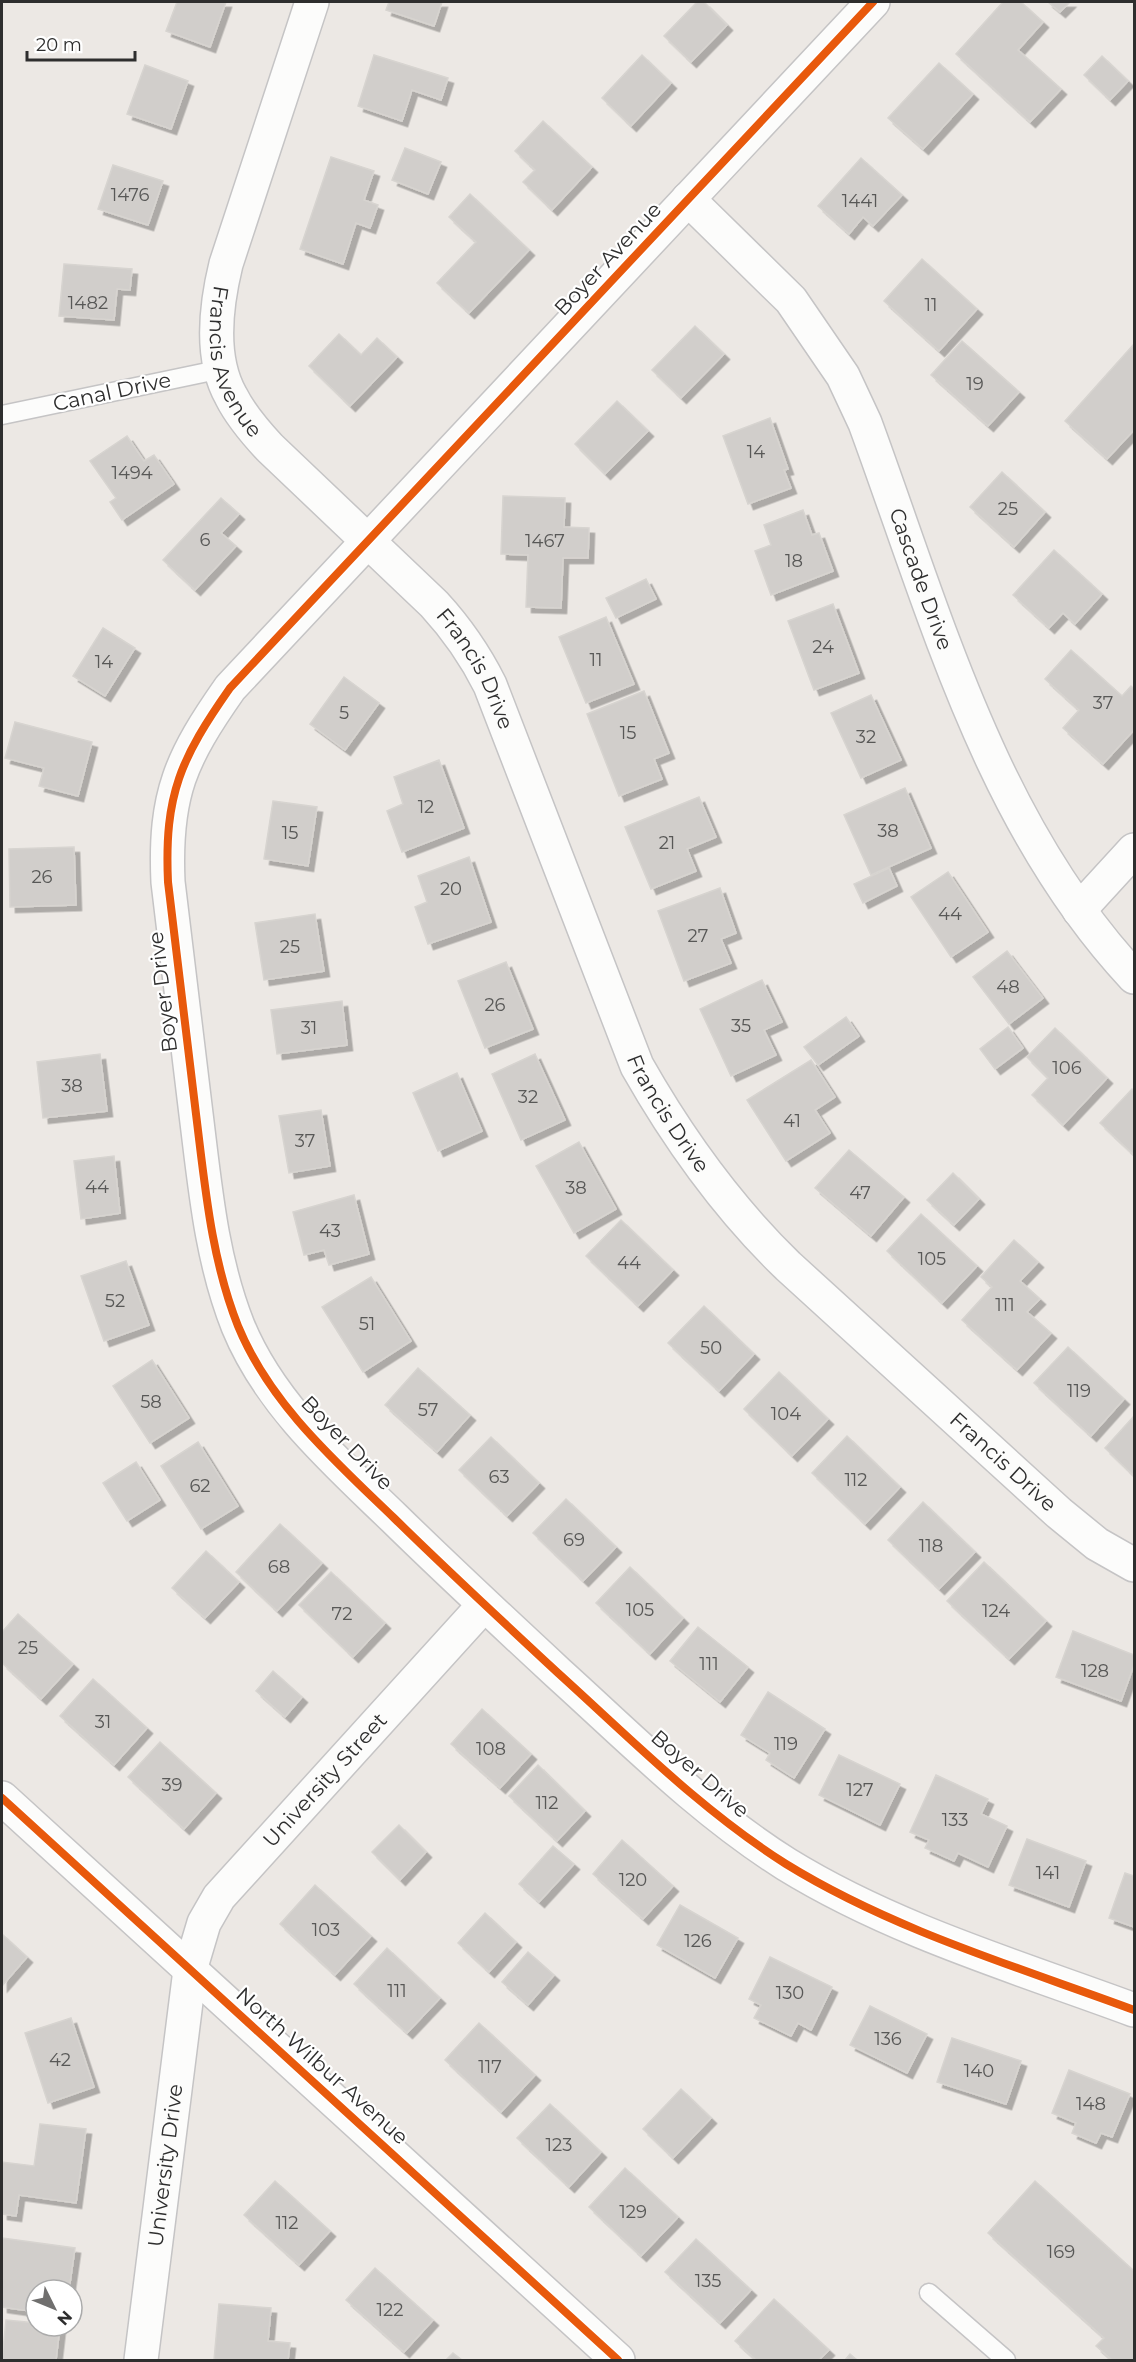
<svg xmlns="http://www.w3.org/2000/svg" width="1136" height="2362" font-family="Montserrat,sans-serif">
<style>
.building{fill:#d1cecb;stroke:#d7d4d0;stroke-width:1.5;filter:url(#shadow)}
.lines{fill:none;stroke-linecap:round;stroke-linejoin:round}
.service-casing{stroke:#c5c4c5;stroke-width:21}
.minor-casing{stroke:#c5c4c5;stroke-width:36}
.secondary-casing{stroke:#c5c4c5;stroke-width:36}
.service{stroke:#fcfcfb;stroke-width:18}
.minor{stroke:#fcfcfb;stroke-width:33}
.secondary{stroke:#fcfcfb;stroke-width:33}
.cycleway-casing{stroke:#fff;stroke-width:11}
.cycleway{stroke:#e8590c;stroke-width:8}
.labels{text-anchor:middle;stroke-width:4.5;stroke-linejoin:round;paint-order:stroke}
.number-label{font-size:18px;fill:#585857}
.street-label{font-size:21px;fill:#2e2e2e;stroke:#fff}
</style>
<defs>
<filter id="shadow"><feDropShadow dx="5.5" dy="5.5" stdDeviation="0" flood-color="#0004"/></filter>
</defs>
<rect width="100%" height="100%" fill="#ece8e4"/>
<!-- building -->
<g class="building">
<polygon points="177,2 226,2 210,47 166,31"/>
<polygon points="389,2 442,2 434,26 386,10"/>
<polygon points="697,2 704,2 727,25 691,62 664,36"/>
<polygon points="1003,2 1021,2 1043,22 1018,50 1061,89 1030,122 956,54"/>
<polygon points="1048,2 1070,2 1060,12"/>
<polygon points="374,55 448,78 441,100 412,90 402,121 358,106"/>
<polygon points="642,55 671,83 631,126 602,98"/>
<polygon points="1102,56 1128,81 1110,100 1084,75"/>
<polygon points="939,63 973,94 923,149 888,118"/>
<polygon points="145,65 188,81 171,129 127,114"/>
<polygon points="543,121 592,167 552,210 523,182 535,170 515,151"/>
<polygon points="405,148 441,162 428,194 392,180"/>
<polygon points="331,157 374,171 364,200 378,205 370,228 356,223 343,264 300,249"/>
<polygon points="861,158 902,195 873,226 863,217 849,234 818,206"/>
<polygon points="113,165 163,181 148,225 98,209"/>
<polygon points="470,194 529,250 469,313 437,283 476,242 449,217"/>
<polygon points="922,259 977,309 939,351 884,301"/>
<polygon points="64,264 132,269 130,290 117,289 114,320 59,316"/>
<polygon points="695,326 724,354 681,398 652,370"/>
<polygon points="339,334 361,355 377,338 397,357 350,406 309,366"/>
<polygon points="962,341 1019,392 988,426 931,375"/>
<polygon points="1134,344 1134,430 1107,459 1065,421"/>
<polygon points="617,401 648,431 605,474 575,444"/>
<polygon points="770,418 788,469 784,470 791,488 748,504 723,436"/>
<polygon points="127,436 144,461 154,455 174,484 122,520 110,502 116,498 90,461"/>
<polygon points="1002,472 1045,512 1014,547 970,507"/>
<polygon points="503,496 565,498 564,527 589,528 588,558 563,558 561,608 526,607 528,555 501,554"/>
<polygon points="221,498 239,514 221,533 236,546 195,590 163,560"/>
<polygon points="803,510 812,535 819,533 833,571 771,595 755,551 771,545 764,525"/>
<polygon points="1054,550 1102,594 1075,624 1063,613 1049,628 1013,595"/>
<polygon points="646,579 656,599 616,618 606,598"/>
<polygon points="833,604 859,673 814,690 788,621"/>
<polygon points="606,617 634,684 586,703 559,637"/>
<polygon points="103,628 135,648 105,696 73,676"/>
<polygon points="1071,650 1122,696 1131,686 1134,689 1134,730 1103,764 1063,728 1079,710 1045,679"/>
<polygon points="344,677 379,703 345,750 310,724"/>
<polygon points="644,691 669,753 654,759 662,779 619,796 587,714"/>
<polygon points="871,695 901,760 861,778 831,713"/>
<polygon points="15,722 92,742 78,796 39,786 44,768 5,758"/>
<polygon points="439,760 464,828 402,852 387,811 403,804 394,777"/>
<polygon points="905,788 931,848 871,875 844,815"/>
<polygon points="699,797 716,837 687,849 696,871 651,889 625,827"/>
<polygon points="273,801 317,807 308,866 264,859"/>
<polygon points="74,847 76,905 10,907 9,849"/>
<polygon points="469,857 491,922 428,944 415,907 427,902 418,876"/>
<polygon points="889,868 897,886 863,903 854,884"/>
<polygon points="948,872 988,932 951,957 911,897"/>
<polygon points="720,888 736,933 721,939 731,963 684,981 658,911"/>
<polygon points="315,914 324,971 264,980 255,923"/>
<polygon points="1007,951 1043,998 1009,1024 973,977"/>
<polygon points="506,962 533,1029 485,1048 458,981"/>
<polygon points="762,980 782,1022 764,1030 776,1055 731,1076 700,1009"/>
<polygon points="342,1001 347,1045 277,1054 271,1010"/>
<polygon points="846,1017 859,1036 818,1065 804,1047"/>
<polygon points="1008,1027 1023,1048 995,1069 980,1049"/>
<polygon points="1055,1028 1107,1078 1063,1125 1032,1095 1048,1078 1027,1057"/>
<polygon points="100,1054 107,1111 43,1118 37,1062"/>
<polygon points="535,1054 565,1120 521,1140 492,1074"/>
<polygon points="811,1060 835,1097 815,1110 830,1133 786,1161 747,1100"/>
<polygon points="457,1073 482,1131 438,1151 413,1093"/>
<polygon points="1132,1089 1134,1091 1134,1155 1100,1123"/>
<polygon points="321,1110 330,1166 289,1173 279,1116"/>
<polygon points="579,1142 616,1209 574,1233 536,1166"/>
<polygon points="849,1150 904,1197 871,1236 815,1188"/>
<polygon points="114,1156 120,1213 81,1219 74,1161"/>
<polygon points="953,1173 979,1199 954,1225 927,1200"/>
<polygon points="354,1195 369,1254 329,1265 324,1250 304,1255 293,1212"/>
<polygon points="921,1214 977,1266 942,1303 887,1251"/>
<polygon points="621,1220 673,1270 638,1306 586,1256"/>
<polygon points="1014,1240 1038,1262 1020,1281 1040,1299 1027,1312 1051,1333 1017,1370 962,1320 992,1287 981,1277"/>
<polygon points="126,1261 149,1325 104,1341 81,1276"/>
<polygon points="371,1277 411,1341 363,1372 322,1307"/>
<polygon points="704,1306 754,1354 719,1391 668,1343"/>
<polygon points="1068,1347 1124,1399 1091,1436 1034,1383"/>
<polygon points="152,1360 189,1418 150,1443 113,1386"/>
<polygon points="418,1368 470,1415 437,1452 385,1405"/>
<polygon points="779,1372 828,1419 792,1456 744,1409"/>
<polygon points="1134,1416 1134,1476 1105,1448"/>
<polygon points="847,1436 900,1487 865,1524 812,1473"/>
<polygon points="491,1437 539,1483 507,1516 459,1470"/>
<polygon points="198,1442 238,1506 201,1529 161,1466"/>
<polygon points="136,1462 160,1500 127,1521 103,1483"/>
<polygon points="566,1499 616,1547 583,1581 533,1533"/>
<polygon points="923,1502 975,1552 939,1589 888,1540"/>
<polygon points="280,1524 322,1563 277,1611 236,1572"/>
<polygon points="206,1551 239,1582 205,1618 172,1588"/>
<polygon points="984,1562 1046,1621 1009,1659 947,1601"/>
<polygon points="630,1567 683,1618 650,1654 596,1603"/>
<polygon points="331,1572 385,1623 353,1657 299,1605"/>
<polygon points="18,1614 73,1664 41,1699 2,1663 2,1632"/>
<polygon points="698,1627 748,1667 720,1702 670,1661"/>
<polygon points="1073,1631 1134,1655 1134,1665 1121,1701 1056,1677"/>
<polygon points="273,1671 302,1697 285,1717 256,1691"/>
<polygon points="93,1679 147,1728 114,1765 60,1716"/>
<polygon points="768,1692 825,1729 794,1778 766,1760 770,1753 741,1735"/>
<polygon points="482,1709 531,1754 500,1788 451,1744"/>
<polygon points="160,1742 216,1793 184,1829 128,1777"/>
<polygon points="839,1755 900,1784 880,1825 819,1795"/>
<polygon points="538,1765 585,1811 557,1841 509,1796"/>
<polygon points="936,1775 988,1799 981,1814 1007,1826 988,1867 958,1853 954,1861 925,1848 929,1840 910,1832"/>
<polygon points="399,1825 426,1852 400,1880 372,1852"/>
<polygon points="1027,1839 1086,1861 1069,1907 1009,1885"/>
<polygon points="622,1840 673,1886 643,1919 593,1874"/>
<polygon points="553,1846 574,1864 539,1902 519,1884"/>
<polygon points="1125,1873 1134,1876 1134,1927 1109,1918"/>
<polygon points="315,1885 371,1936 335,1975 280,1924"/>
<polygon points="680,1905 738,1938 715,1978 657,1945"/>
<polygon points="485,1913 516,1942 489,1972 458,1943"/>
<polygon points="2,1934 27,1957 2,1986"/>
<polygon points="387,1948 440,1998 407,2033 354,1984"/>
<polygon points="528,1952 554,1975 528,2005 502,1982"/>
<polygon points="770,1957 832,1987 811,2030 798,2023 791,2036 754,2018 761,2005 749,1999"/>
<polygon points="870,2006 927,2034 907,2073 850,2045"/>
<polygon points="71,2018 94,2087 48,2103 25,2033"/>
<polygon points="479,2023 535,2075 501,2112 445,2060"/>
<polygon points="952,2038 1021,2061 1006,2104 937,2082"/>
<polygon points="1069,2070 1130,2094 1112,2137 1101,2133 1096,2143 1072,2133 1076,2123 1052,2113"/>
<polygon points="681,2089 711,2118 673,2158 643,2129"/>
<polygon points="550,2104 601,2152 569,2187 517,2138"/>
<polygon points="40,2124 86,2129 76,2203 19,2195 16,2216 2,2214 2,2162 34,2166"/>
<polygon points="625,2168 678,2217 641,2256 589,2207"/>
<polygon points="275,2181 330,2231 299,2265 244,2215"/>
<polygon points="1035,2181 1134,2271 1134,2360 1112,2360 1096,2346 1104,2338 988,2233"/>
<polygon points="2,2238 75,2248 69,2290 36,2290 36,2312 2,2307"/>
<polygon points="696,2239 751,2290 720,2323 665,2272"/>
<polygon points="375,2268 433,2320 404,2352 346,2300"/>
<polygon points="774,2299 829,2350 819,2360 756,2360 735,2341"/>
<polygon points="219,2304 271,2308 268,2341 290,2343 288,2360 214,2360"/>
<polygon points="6,2320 36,2323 36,2326 60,2326 56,2360 2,2360"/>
<polygon points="453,2353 462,2360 446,2360"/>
<polygon points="850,2354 857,2360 845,2360"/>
</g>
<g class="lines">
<!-- service casing -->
<g class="service-casing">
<g id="service">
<polyline points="2,415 222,369"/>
<polyline points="929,2293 1006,2360"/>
</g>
</g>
<!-- minor casing -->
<g class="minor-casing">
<g id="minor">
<path id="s1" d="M312,2L226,264C216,305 209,357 231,396C241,416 255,432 270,448L434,604C457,629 475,655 490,685L637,1066C679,1140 727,1207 788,1266L1059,1513L1097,1544L1134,1565"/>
<path d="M873,2L230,688C181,758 164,794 168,882C177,959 186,1036 196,1114C205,1186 211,1258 238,1326C270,1404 335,1461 394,1518C448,1571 503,1622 558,1673C631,1739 702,1811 786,1864C893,1930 1018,1967 1134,2010"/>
<path id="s2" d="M688,199L791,300L843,376L865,423C936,616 991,824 1134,977"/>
<polyline points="1079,910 1134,850"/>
<path id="s3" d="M141,2360L190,1970L204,1923L219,1897L484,1605"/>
</g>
</g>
<!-- secondary casing -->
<g class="secondary-casing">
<polyline id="secondary" points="2,1798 618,2360"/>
</g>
<!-- service -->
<use href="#service" class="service"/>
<!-- minor -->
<use href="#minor" class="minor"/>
<!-- secondary -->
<use href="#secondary" class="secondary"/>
<!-- cycleway casing -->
<g class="cycleway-casing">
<g id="cycleway">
<path d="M873,2L230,688C181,758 164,794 168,882C177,959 186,1036 196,1114C205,1186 211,1258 238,1326C270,1404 335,1461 394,1518C448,1571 503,1622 558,1673C631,1739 702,1811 786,1864C893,1930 1018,1967 1134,2010"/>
<polyline points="2,1798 618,2360"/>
</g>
</g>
<!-- cycleway -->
<use href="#cycleway" class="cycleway"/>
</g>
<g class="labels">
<!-- number labels -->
<g class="number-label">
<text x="130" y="201">1476</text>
<text x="860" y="207">1441</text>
<text x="88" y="309">1482</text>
<text x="931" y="311">11</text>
<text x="975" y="390">19</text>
<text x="756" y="458">14</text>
<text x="132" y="479">1494</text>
<text x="1008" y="515">25</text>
<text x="205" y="546">6</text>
<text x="545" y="547">1467</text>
<text x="794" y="567">18</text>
<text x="823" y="653">24</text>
<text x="596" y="666">11</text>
<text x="104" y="668">14</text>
<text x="1103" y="709">37</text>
<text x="344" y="719">5</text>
<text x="628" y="739">15</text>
<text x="866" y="743">32</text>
<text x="426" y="813">12</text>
<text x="888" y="837">38</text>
<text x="290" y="839">15</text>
<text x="667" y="849">21</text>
<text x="42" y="883">26</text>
<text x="451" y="895">20</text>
<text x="950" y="920">44</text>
<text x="698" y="942">27</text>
<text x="290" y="953">25</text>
<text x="1008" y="993">48</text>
<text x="495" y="1011">26</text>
<text x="741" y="1032">35</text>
<text x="309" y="1034">31</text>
<text x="1067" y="1074">106</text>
<text x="72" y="1092">38</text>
<text x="528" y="1103">32</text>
<text x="792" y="1127">41</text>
<text x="305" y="1147">37</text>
<text x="97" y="1193">44</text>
<text x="576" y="1194">38</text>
<text x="860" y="1199">47</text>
<text x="330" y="1237">43</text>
<text x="932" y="1265">105</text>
<text x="629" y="1269">44</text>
<text x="115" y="1307">52</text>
<text x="1005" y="1311">111</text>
<text x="367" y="1330">51</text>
<text x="711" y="1354">50</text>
<text x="1079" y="1397">119</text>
<text x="151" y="1408">58</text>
<text x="428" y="1416">57</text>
<text x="786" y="1420">104</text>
<text x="499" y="1483">63</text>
<text x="856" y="1486">112</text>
<text x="200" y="1492">62</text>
<text x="574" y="1546">69</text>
<text x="931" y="1552">118</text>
<text x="279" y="1573">68</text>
<text x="640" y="1616">105</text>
<text x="996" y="1617">124</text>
<text x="342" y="1620">72</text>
<text x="28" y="1654">25</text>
<text x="709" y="1670">111</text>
<text x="1095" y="1677">128</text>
<text x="103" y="1728">31</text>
<text x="786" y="1750">119</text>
<text x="491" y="1755">108</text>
<text x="172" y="1791">39</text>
<text x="860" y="1796">127</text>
<text x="547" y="1809">112</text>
<text x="955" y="1826">133</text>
<text x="1048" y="1879">141</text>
<text x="633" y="1886">120</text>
<text x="326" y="1936">103</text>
<text x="698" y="1947">126</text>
<text x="397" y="1997">111</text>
<text x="790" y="1999">130</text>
<text x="888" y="2045">136</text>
<text x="60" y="2066">42</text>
<text x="490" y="2073">117</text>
<text x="979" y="2077">140</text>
<text x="1091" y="2110">148</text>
<text x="559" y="2151">123</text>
<text x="633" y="2218">129</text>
<text x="287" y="2229">112</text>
<text x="1061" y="2258">169</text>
<text x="708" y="2287">135</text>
<text x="390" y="2316">122</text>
</g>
<!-- street labels -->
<g class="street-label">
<text transform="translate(608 259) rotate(-47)" y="7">Boyer Avenue</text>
<text dy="7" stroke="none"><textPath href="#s1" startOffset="378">Francis Avenue</textPath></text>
<text transform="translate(112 392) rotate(-12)" y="7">Canal Drive</text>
<text dy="7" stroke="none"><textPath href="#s2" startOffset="454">Cascade Drive</textPath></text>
<text dy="7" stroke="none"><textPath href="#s1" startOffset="780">Francis Drive</textPath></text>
<text transform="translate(163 992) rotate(-97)" y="7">Boyer Drive</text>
<text dy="7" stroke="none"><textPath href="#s1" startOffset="1266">Francis Drive</textPath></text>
<text transform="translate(347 1443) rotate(46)" y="7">Boyer Drive</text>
<text dy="7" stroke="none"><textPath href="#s1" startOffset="1752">Francis Drive</textPath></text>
<text transform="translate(700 1774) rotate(41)" y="7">Boyer Drive</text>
<text dy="7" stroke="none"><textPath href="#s3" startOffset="630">University Street</textPath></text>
<text transform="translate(322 2066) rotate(42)" y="7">North Wilbur Avenue</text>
<text dy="7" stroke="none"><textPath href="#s3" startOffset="196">University Drive</textPath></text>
</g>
</g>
<!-- border -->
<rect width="1136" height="2362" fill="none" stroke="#2e2e2e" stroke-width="6"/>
<!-- north arrow -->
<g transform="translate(54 2308) rotate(133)"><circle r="28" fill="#ffffff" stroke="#ababab" stroke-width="1.5"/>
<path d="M0-4.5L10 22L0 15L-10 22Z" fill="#706f6e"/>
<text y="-9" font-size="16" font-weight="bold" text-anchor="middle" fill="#2e2e2e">N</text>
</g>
<!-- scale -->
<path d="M27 51v9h108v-9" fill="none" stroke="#2e2e2e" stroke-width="3"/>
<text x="36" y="51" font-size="18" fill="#2e2e2e" stroke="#ffffff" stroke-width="4.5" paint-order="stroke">20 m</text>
</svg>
